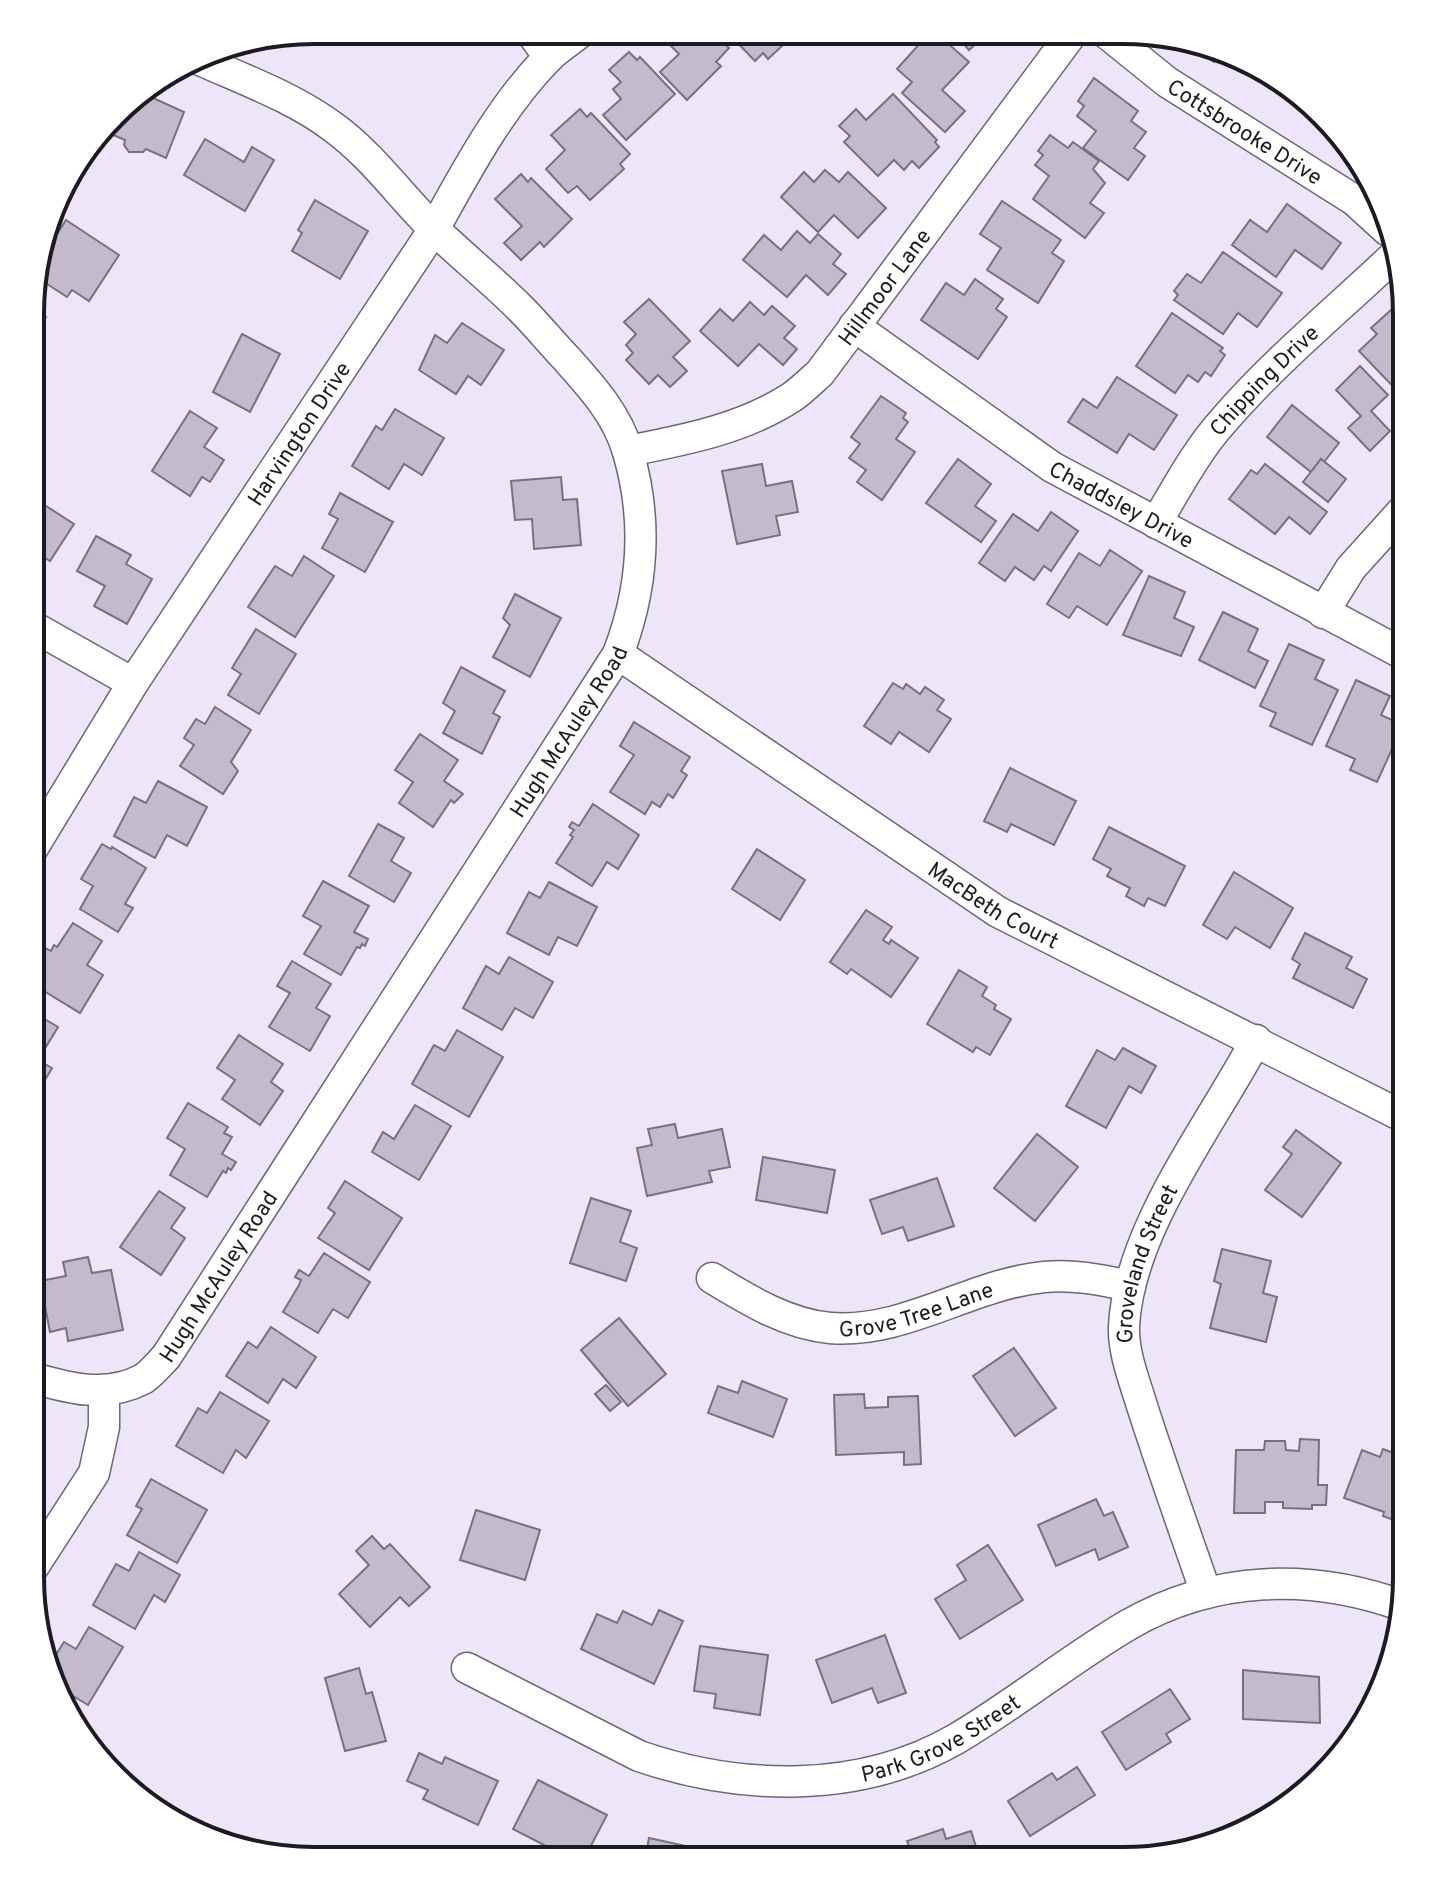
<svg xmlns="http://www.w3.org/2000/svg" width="1437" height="1891" font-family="Overpass,sans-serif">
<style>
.building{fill:#c2bacd;stroke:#787183;stroke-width:2}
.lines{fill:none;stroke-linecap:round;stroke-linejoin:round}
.minor-casing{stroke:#6d6677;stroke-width:33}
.minor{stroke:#fff;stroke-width:30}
.labels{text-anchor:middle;stroke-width:6;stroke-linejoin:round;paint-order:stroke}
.street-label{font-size:22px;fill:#1e1a22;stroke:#fff}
.rim{fill:none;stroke:#1e1a22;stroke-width:4}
</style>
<rect width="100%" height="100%" fill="#ede5f9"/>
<!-- building -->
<g class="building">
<polygon points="665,31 712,31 729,48 716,62 721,66 687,100 660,72 679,54 660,35"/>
<polygon points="726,31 773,31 770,34 782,46 768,59 763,53 755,61"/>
<polygon points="930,32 935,32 969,62 942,90 965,111 945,132 902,93 912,82 897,69"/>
<polygon points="953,32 989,32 969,50"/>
<polygon points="1195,45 1245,64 1241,71 1219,56 1214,62 1193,48"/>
<polygon points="629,52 637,60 640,57 675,94 626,140 603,115 621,99 613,89 621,82 609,70"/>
<polygon points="1257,69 1281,78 1291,89 1286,97 1252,76"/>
<polygon points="1094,78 1138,111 1131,121 1146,132 1134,148 1145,156 1128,180 1083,148 1096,131 1077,116 1084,106 1078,101"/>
<polygon points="140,92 184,112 166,158 146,149 143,152 129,152 124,145 125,140 102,130 127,100"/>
<polygon points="893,94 937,140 935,142 939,147 919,168 912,161 904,170 894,160 878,176 844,142 850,136 839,126 856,109 866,120"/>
<polygon points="580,109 587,117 591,113 630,154 620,164 624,169 590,200 577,186 568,193 546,169 565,150 551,135"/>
<polygon points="1050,135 1068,148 1073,142 1099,161 1093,169 1105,183 1090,203 1104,213 1085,238 1033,199 1049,176 1035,165 1043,155 1038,151"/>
<polygon points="205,139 244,162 252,147 274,160 245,211 184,175"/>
<polygon points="825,170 839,182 848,172 886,208 858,238 834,215 818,232 781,197 804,172 814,182"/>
<polygon points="521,174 528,182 531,178 572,219 544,247 540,242 521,260 504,243 522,226 495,199"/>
<polygon points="315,200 368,231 340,279 292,251 302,233 298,230"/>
<polygon points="1002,201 1061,240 1052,253 1064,261 1038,303 987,270 1001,248 980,234"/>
<polygon points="1287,204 1341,243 1322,269 1295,250 1276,277 1232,245 1250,220 1267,232"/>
<polygon points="66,220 119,255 89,301 72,290 67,297 41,280 42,274 35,269"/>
<polygon points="797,231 810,243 818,234 841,254 833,264 846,274 828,295 806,275 787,297 743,260 764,235 781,250"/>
<polygon points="1223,252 1282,293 1257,327 1238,313 1223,334 1174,300 1178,295 1174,291 1187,274 1201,283"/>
<polygon points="975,279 1003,299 996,309 1007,317 978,359 921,320 946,283 964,295"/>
<polygon points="649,299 690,341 673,357 687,371 670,387 658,375 649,384 626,360 633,353 626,345 636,334 624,322"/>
<polygon points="750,302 764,315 772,306 795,326 784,338 797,349 783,365 759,344 738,366 700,331 720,309 733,321"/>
<polygon points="32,309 46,317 32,338"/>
<polygon points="1391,310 1407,327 1407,401 1359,351 1377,334 1371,328"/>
<polygon points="1172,313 1223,348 1220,351 1225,355 1211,376 1205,372 1198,382 1188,375 1175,393 1136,366"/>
<polygon points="462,323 504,350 481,385 468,376 456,394 419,370 435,335 447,343"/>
<polygon points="242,334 280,354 250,412 213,392"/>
<polygon points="1360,366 1388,395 1371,411 1390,431 1370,451 1348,428 1361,416 1336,390"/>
<polygon points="1117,377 1177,415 1154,450 1129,434 1117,453 1068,422 1083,399 1097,408"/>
<polygon points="881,396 906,413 903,418 908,422 896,439 915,452 882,500 857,482 866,470 849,458 860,444 851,437"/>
<polygon points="1292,405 1339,443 1324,462 1321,459 1311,472 1267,437"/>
<polygon points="395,409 444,438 422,475 404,464 389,489 352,466 376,426 382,430"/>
<polygon points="190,411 217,428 204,447 224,460 210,482 202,477 190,496 152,471"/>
<polygon points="958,459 991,484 975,506 996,521 981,542 926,503"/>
<polygon points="1321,459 1346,479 1328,502 1303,482"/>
<polygon points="762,464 766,486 792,481 798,512 776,516 780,535 737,544 722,471"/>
<polygon points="1265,464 1327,512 1310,534 1289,517 1275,534 1229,499 1251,470 1257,474"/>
<polygon points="561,477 563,500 577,499 581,545 534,549 532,519 515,520 511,481"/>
<polygon points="340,493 393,522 365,572 322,548 338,519 329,514"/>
<polygon points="32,497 74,524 50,561 32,549"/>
<polygon points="1051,512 1078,531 1051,571 1044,566 1034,580 1015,567 1005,581 979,563 1013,514 1038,531"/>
<polygon points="96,536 131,555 126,564 152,579 127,624 94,606 105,586 77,571"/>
<polygon points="1110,550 1142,571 1107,625 1077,606 1069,618 1047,604 1079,553 1100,566"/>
<polygon points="304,556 334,576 295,637 248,607 275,566 292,576"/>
<polygon points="1149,576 1185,592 1174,618 1194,627 1181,656 1123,635"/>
<polygon points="515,594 561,618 530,677 493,657 510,625 503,618"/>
<polygon points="1223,612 1258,629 1248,651 1268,661 1255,688 1199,660"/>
<polygon points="256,629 296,654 259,714 228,695 241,674 232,668"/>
<polygon points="1289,644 1324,660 1315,679 1338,690 1312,745 1270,726 1276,713 1260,706"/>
<polygon points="461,667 505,691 493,713 500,717 482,754 443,733 455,711 443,703"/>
<polygon points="1356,680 1390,696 1381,715 1403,725 1377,782 1350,770 1355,759 1326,746"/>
<polygon points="893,683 903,689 906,684 920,694 925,687 944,700 937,710 951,719 929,752 899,732 891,744 864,726"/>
<polygon points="215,707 251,730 231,762 238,771 223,794 180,766 194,745 184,738 196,719 205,724"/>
<polygon points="634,722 690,757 681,771 687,775 673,798 668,794 660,807 652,802 645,814 610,792 634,755 620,746"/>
<polygon points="420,734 458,760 444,781 463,794 454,803 451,800 433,827 399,803 413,782 395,770"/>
<polygon points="1010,768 1076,801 1054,845 1011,824 1007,832 984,821"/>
<polygon points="158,781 207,807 187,846 167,835 155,858 114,836 134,797 146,803"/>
<polygon points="593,804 639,835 618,869 607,862 592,886 556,863 573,837 570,835 574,830 569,827 572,822 579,826"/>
<polygon points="378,824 404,838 391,861 411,873 394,902 349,876"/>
<polygon points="1109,827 1185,866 1165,906 1148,898 1144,906 1126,896 1130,888 1107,876 1111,869 1093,859"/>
<polygon points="102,844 111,849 112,847 146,868 125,904 133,908 118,932 80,909 93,886 81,879"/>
<polygon points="757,849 805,880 780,920 732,889"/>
<polygon points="1234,872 1293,908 1270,948 1235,927 1227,939 1203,925"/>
<polygon points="323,881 369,906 354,932 368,939 365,946 362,944 360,948 357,947 341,975 304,954 321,926 303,916"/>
<polygon points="549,882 597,907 577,946 558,937 549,955 507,933 529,892 540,898"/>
<polygon points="866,910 892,927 883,940 889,944 891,940 918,958 891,997 851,969 847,974 830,962"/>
<polygon points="73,923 102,941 87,965 103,975 80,1013 31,983 45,961 37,956 43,947 51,951 54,945 57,947"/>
<polygon points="1305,933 1352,957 1346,968 1367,979 1353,1008 1293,978 1300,964 1292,959"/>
<polygon points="509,957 553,982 533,1018 515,1008 502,1030 463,1008 486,966 499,974"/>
<polygon points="292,961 331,984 316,1008 330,1016 310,1051 269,1027 290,993 277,986"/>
<polygon points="959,970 987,987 982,996 996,1005 994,1009 1011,1019 990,1055 976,1047 973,1052 927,1024"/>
<polygon points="31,1011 58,1027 38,1060 52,1068 38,1092 31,1088"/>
<polygon points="457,1030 503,1057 469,1117 412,1084 434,1045 445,1051"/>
<polygon points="239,1035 283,1064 271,1082 283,1091 260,1125 222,1099 235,1080 217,1068"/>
<polygon points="1123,1048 1156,1066 1141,1093 1129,1086 1106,1128 1066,1106 1097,1050 1115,1060"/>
<polygon points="188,1103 228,1127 224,1133 232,1137 222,1154 236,1162 231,1170 228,1168 226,1173 223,1171 207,1197 170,1175 185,1149 167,1138"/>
<polygon points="415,1105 451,1126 419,1180 372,1152 383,1132 394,1139"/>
<polygon points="675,1124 678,1138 722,1129 730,1167 709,1171 712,1182 647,1196 637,1148 652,1145 648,1129"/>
<polygon points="1296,1130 1341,1163 1302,1217 1265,1190 1292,1154 1283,1147"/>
<polygon points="1037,1134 1078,1167 1035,1221 994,1188"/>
<polygon points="763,1157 835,1170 827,1213 756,1200"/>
<polygon points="937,1178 954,1226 908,1241 903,1227 882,1234 870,1200"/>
<polygon points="345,1181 402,1218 369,1270 318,1238 335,1213 328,1208"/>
<polygon points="159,1191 185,1208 171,1228 185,1238 161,1275 120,1247"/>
<polygon points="591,1198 631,1211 620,1242 637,1248 626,1281 570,1263"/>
<polygon points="1222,1249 1271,1261 1263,1293 1277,1297 1266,1342 1210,1328 1221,1284 1214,1281"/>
<polygon points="324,1253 370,1282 348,1318 333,1309 318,1333 283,1312 299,1285 301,1280 295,1277 299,1270 309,1276"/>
<polygon points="88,1257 92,1273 111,1270 123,1330 68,1341 66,1328 50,1332 40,1281 66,1276 63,1262"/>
<polygon points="619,1318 666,1374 628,1406 581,1350"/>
<polygon points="271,1327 316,1357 296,1388 283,1379 268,1403 226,1376 248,1342 257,1348"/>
<polygon points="1014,1348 1056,1408 1015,1436 973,1376"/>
<polygon points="742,1381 787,1399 773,1437 708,1413 718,1386 738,1393"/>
<polygon points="606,1385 621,1402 610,1411 595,1394"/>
<polygon points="220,1392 269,1421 246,1458 236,1450 223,1473 176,1446 198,1408 207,1413"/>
<polygon points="864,1394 865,1408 888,1407 888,1397 918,1396 921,1464 904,1465 904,1452 836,1455 834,1395"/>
<polygon points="1300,1439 1319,1440 1318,1485 1327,1485 1326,1505 1312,1505 1312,1509 1283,1508 1283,1502 1265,1502 1265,1513 1234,1513 1236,1450 1264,1450 1265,1441 1285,1441 1286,1450 1299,1451"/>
<polygon points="1383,1449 1399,1455 1397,1460 1406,1464 1406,1511 1402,1523 1383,1516 1384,1512 1344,1498 1362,1450 1380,1457"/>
<polygon points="151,1479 207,1510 177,1563 127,1535 142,1509 136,1506"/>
<polygon points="1096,1499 1104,1516 1113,1512 1128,1547 1099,1560 1095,1549 1056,1566 1038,1525"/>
<polygon points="476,1510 540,1530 525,1580 460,1560"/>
<polygon points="372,1536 384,1549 390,1544 430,1587 409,1606 400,1597 370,1627 339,1594 369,1565 356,1551"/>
<polygon points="988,1545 1023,1600 960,1639 935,1599 966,1580 957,1565"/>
<polygon points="139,1552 180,1575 165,1602 154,1595 135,1629 93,1605 116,1564 129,1571"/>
<polygon points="659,1610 683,1621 654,1684 581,1649 597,1614 617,1623 623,1611 652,1625"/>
<polygon points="89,1627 123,1647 88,1705 55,1685 50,1664 64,1642 76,1649"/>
<polygon points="885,1635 906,1693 878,1703 872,1688 832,1703 816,1660"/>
<polygon points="700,1646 768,1655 760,1715 714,1708 716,1694 694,1691"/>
<polygon points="359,1668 366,1694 372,1692 386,1741 345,1751 325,1678"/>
<polygon points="1243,1670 1319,1677 1320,1723 1243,1719"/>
<polygon points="1170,1689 1190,1719 1166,1734 1171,1742 1126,1770 1102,1732"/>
<polygon points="419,1753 442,1764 445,1757 498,1781 478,1825 423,1799 428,1790 407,1781"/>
<polygon points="1077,1767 1095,1795 1030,1836 1008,1801 1052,1773 1057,1780"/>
<polygon points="538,1780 607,1815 584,1859 571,1859 513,1829"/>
<polygon points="943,1829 946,1839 971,1831 980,1859 890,1860 888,1853 909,1846 907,1841"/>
<polygon points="649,1838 695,1848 694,1852 719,1857 718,1860 645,1860"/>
<polygon points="831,1850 832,1860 758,1860 757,1855"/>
</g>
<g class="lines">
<!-- minor casing -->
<g class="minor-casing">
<g id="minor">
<polyline points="530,31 549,57"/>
<path id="s1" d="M1105,32L1167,82L1354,200L1387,230"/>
<path id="s2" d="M854,326L1052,467L1407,656"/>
<path id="s3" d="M628,451C684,440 743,429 792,397C802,390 811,381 820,373L1073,32"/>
<path id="s4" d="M1156,523C1177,488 1196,451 1224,420C1275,361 1337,310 1394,256"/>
<polyline points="1323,613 1351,568 1407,506"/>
<polyline points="32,626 133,683"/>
<path id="s5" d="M618,654L998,912L1396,1113"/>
<path id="s6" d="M31,851L133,683L434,229C467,170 500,107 548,58C558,48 571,40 582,31"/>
<path id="s7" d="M712,1278C748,1300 787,1324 830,1328C905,1334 971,1284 1044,1277C1074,1274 1101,1280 1130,1286"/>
<path id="s8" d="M30,1377C68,1388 105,1399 143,1379C151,1374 159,1364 166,1357L618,654C643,589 648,520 628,452C617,414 591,386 565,357C550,341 536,324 520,308C493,281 463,257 435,230C401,197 372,155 333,127C293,97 244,80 198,59"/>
<polyline points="30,1572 94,1473 104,1427 104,1392"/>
<path id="s9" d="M1206,1593C1185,1532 1163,1471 1143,1409C1135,1382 1123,1354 1124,1326C1129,1229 1211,1125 1256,1040"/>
<path id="s10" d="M467,1668L639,1756C741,1791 860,1794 956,1739C1015,1704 1069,1660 1128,1625C1215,1575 1311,1573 1403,1606"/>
</g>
</g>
<!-- minor -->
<use href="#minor" class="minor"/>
</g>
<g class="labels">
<!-- street labels -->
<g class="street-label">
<text dy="8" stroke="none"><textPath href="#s1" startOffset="172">Cottsbrooke Drive</textPath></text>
<text dy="8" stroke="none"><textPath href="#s3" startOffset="318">Hillmoor Lane</textPath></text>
<text dy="8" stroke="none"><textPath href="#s4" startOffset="180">Chipping Drive</textPath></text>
<text dy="8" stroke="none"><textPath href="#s6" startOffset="496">Harvington Drive</textPath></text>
<text dy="8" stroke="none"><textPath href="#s2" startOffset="322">Chaddsley Drive</textPath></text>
<text dy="8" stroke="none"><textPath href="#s8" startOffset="892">Hugh McAuley Road</textPath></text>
<text dy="8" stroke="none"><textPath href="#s5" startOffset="452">MacBeth Court</textPath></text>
<text dy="8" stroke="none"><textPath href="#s9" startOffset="346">Groveland Street</textPath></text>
<text dy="8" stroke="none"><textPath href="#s8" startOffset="244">Hugh McAuley Road</textPath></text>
<text dy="8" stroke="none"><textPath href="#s7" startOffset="218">Grove Tree Lane</textPath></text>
<text dy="8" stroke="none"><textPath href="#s10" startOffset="506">Park Grove Street</textPath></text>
</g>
</g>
<!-- crop -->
<path d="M0 0H1437V1891H0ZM314 44H1123A270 270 0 0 1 1393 314V1577A270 270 0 0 1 1123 1847H314A270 270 0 0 1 44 1577V314A270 270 0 0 1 314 44Z" fill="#fff" fill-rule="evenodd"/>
<path class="rim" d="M314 44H1123A270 270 0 0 1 1393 314V1577A270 270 0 0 1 1123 1847H314A270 270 0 0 1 44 1577V314A270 270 0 0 1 314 44Z"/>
</svg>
